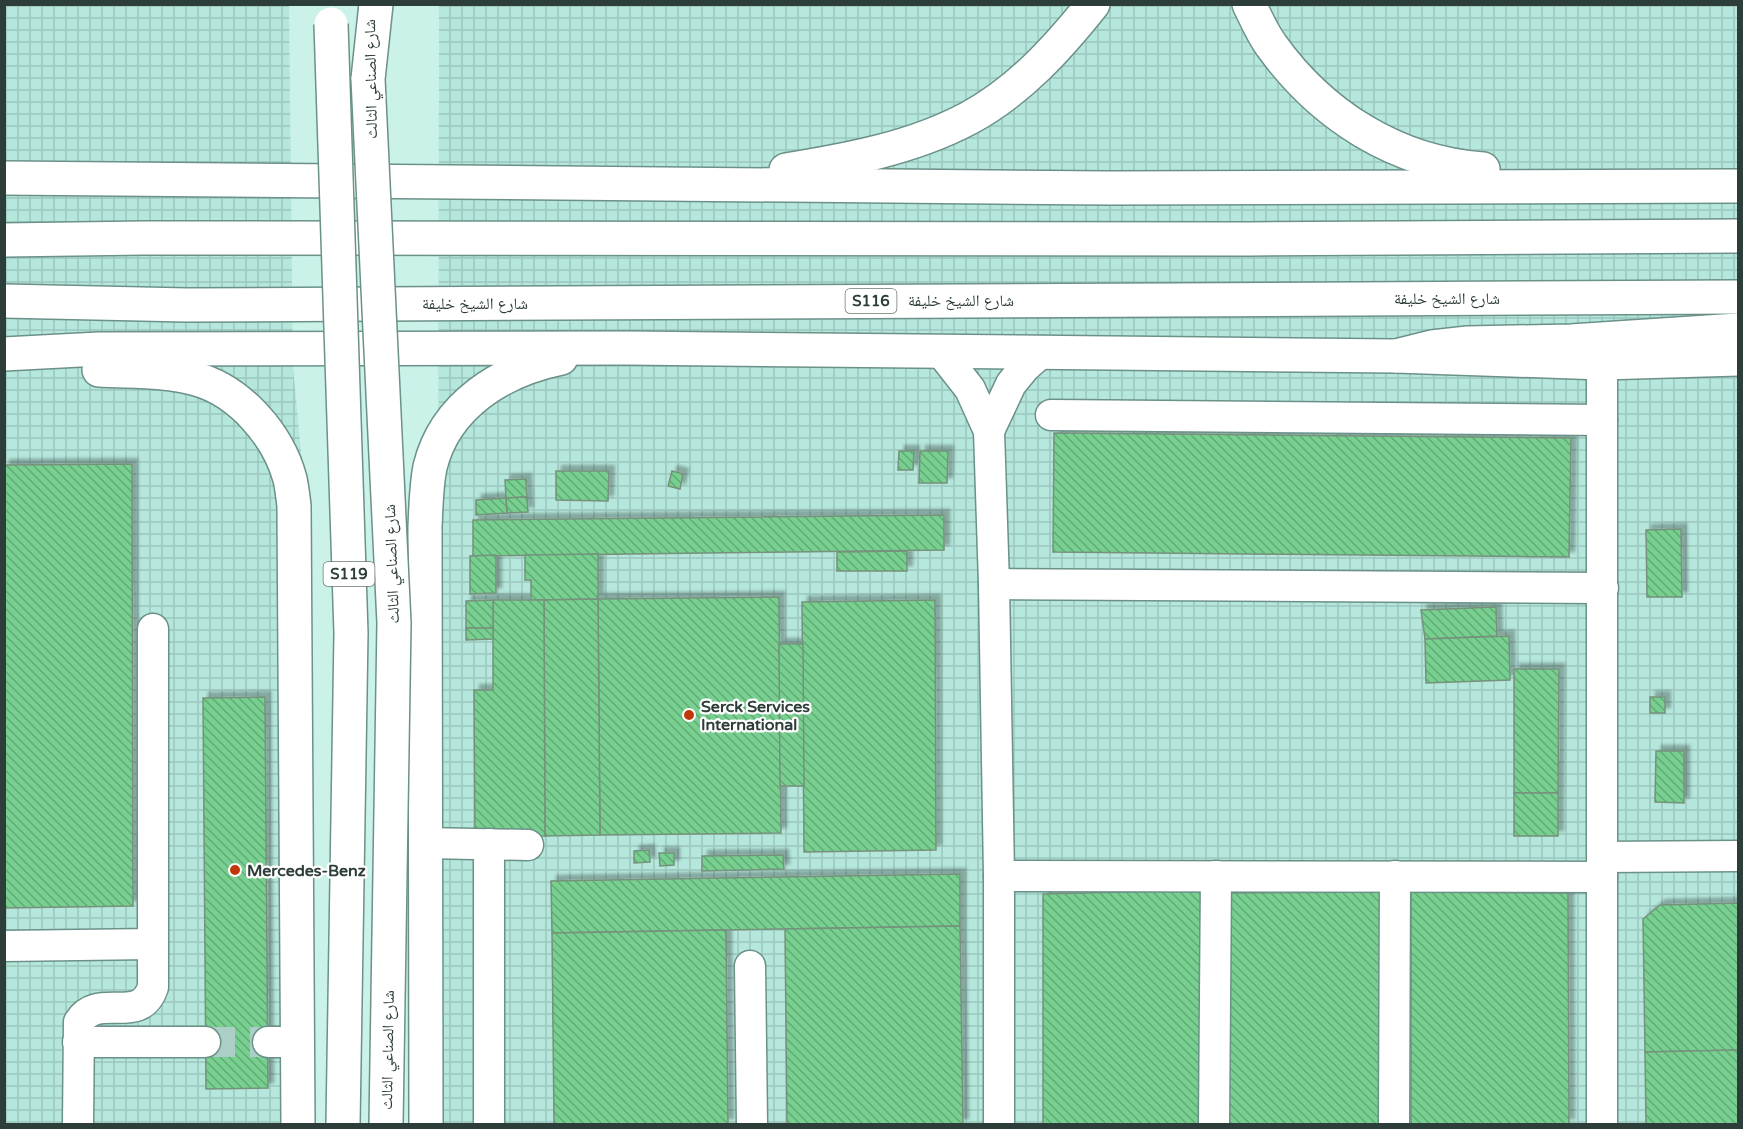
<svg xmlns="http://www.w3.org/2000/svg" width="1743" height="1129" font-family="'Varela Round','Noto Naskh Arabic',sans-serif">
<style>
.industrial{fill:url(#industrial-grid)}
.building{fill:url(#building-back-hatch);stroke:#76917c;stroke-width:1.5;filter:url(#shadow)}
.lines{fill:none;stroke-linecap:round;stroke-linejoin:round}
.minor-tunnel{stroke:#abcec6;stroke-width:30;stroke-dasharray:30 15;stroke-linecap:butt}
.minor-casing{stroke:#6b9189;stroke-width:33}
.major-casing{stroke:#6b9189;stroke-width:36}
.highway-casing{stroke:#6b9189;stroke-width:36}
.minor{stroke:#fff;stroke-width:30}
.major{stroke:#fff;stroke-width:33}
.highway{stroke:#fff;stroke-width:33}
.major-bridge-casing{stroke:#6b9189;stroke-width:36;stroke-linecap:butt}
.major-bridge{stroke:#fff;stroke-width:33}
.poi-dot{fill:#c0380a;stroke:#fff;stroke-width:2}
.labels{text-anchor:middle;stroke-width:4.5;stroke-linejoin:round;paint-order:stroke}
.shield{fill:#fff;stroke:#6c7774;stroke-width:1.5}
.shield-label{font-size:15px;font-weight:bold;fill:#2d3d39}
.street-label{font-size:16px;fill:#2d3d39;stroke:#fff}
.poi-label{font-size:16px;font-weight:bold;fill:#2d3d39;stroke:#fff;text-anchor:start}
</style>
<defs>
<pattern id="industrial-grid" width="8" height="8" patternUnits="userSpaceOnUse" patternTransform="scale(1.5)"><rect width="8" height="8" fill="#b5e7dc"/><path d="M0 4h8M4 0v8" fill="none" stroke="#9cc7be"/></pattern>
<pattern id="building-back-hatch" width="6" height="6" patternUnits="userSpaceOnUse" patternTransform="scale(1.5)"><rect width="6" height="6" fill="#77d08f"/><path d="M-1 5l2 2M0 0l6 6M5-1l2 2" fill="none" stroke="#62aa76"/></pattern>
<filter id="shadow"><feDropShadow dx="5.5" dy="-5.5" stdDeviation="1.5" flood-color="#0004"/></filter>
</defs>
<rect width="100%" height="100%" fill="#caf2e9"/>
<!-- industrial -->
<g class="industrial">
<polygon points="5,5 289,5 293,368 309,535 303,1124 5,1124"/>
<polygon points="439,5 1738,5 1738,1124 438,1124"/>
</g>
<!-- building -->
<g class="building">
<polygon points="1054,433 1571,438 1569,557 1053,552"/>
<polygon points="899,451 914,451 913,470 898,470"/>
<polygon points="920,451 948,451 947,483 919,483"/>
<polygon points="132,464 133,906 4,908 4,465"/>
<polygon points="556,471 609,471 608,501 556,500"/>
<polygon points="672,471 683,474 680,489 668,486"/>
<polygon points="526,479 527,497 506,498 505,480"/>
<polygon points="527,497 528,512 507,513 506,498"/>
<polygon points="506,498 507,513 476,515 476,500"/>
<polygon points="944,515 944,550 473,556 473,520"/>
<polygon points="1681,529 1682,597 1647,597 1646,530"/>
<polygon points="907,551 907,571 837,571 837,552"/>
<polygon points="598,554 598,599 531,600 531,580 525,580 525,555"/>
<polygon points="496,555 496,593 470,594 470,556"/>
<polygon points="779,597 781,833 600,835 598,599"/>
<polygon points="598,599 600,835 545,836 544,600"/>
<polygon points="493,600 544,600 545,836 475,837 474,690 493,690"/>
<polygon points="493,600 493,628 466,628 466,601"/>
<polygon points="935,600 936,850 804,852 802,602"/>
<polygon points="1496,607 1497,636 1425,639 1421,610"/>
<polygon points="466,628 493,628 493,639 466,640"/>
<polygon points="1509,636 1510,680 1426,683 1425,639"/>
<polygon points="779,644 803,644 804,786 780,786"/>
<polygon points="1514,669 1559,669 1558,793 1514,793"/>
<polygon points="265,697 268,1088 206,1089 203,698"/>
<rect x="1650" y="697" width="15" height="16"/>
<polygon points="1656,751 1684,751 1684,803 1655,802"/>
<rect x="1514" y="793" width="44" height="43"/>
<polygon points="649,850 650,862 634,863 634,851"/>
<polygon points="659,853 674,853 674,865 660,866"/>
<polygon points="783,855 784,869 702,871 702,856"/>
<polygon points="960,874 960,926 552,933 551,881"/>
<polygon points="1203,890 1203,1124 1043,1124 1043,894"/>
<polygon points="1383,892 1385,1124 1228,1124 1227,893"/>
<polygon points="1411,892 1568,893 1569,1124 1411,1124"/>
<polygon points="1738,903 1738,1050 1645,1052 1643,919 1660,905"/>
<polygon points="960,926 963,1124 787,1124 785,929"/>
<polygon points="726,930 728,1124 554,1124 552,933"/>
<polygon points="1738,1050 1738,1124 1646,1124 1645,1052"/>
</g>
<g class="lines">
<!-- minor-tunnel -->
<polyline class="minor-tunnel" points="205,1042 268,1042"/>
<!-- minor casing -->
<g class="minor-casing">
<g id="minor">
<polyline points="941,352 970,389 989,431 994,584 999,876 999,1124"/>
<polyline points="1602,363 1602,1124"/>
<polyline points="1051,415 1602,420"/>
<polyline points="989,431 1011,384 1025,367 1043,351"/>
<polyline points="994,584 1603,588"/>
<polyline points="426,843 528,845"/>
<polyline points="489,844 489,1124"/>
<polyline points="1603,857 1738,856"/>
<polyline points="999,876 1602,877"/>
<polyline points="4,946 152,944"/>
<polyline points="750,966 752,1124"/>
<polyline points="78,1042 205,1042"/>
<polyline points="268,1042 298,1042"/>
<path d="M78,1124L79,1022C98,991 140,1027 153,987V629"/>
<polyline points="1214,1124 1216,876"/>
<polyline points="1394,1124 1395,876"/>
</g>
</g>
<!-- major casing -->
<g class="major-casing">
<g id="major">
<path d="M1249,4C1256,18 1262,33 1271,45C1321,115 1396,163 1483,169"/>
<polyline points="368,79 376,4"/>
<path d="M786,170C848,160 913,148 969,118C1019,91 1058,48 1093,4"/>
<polyline points="4,178 1109,188 1738,186"/>
<polyline points="4,354 99,349 627,348 1396,356 1602,363 1738,359"/>
<path d="M99,370C131,372 165,370 196,379C240,391 278,435 290,479C292,488 293,497 294,506L298,1124"/>
<path d="M426,1124L425,527C426,507 426,487 430,467C445,405 502,370 561,358"/>
</g>
</g>
<!-- highway casing -->
<g class="highway-casing">
<g id="highway">
<polyline points="4,240 144,238 1249,239 1738,236"/>
<polyline points="4,301 187,305 1738,297"/>
<polyline points="1396,356 1432,347 1468,343 1571,341 1738,330"/>
</g>
</g>
<!-- minor -->
<use href="#minor" class="minor"/>
<!-- major -->
<use href="#major" class="major"/>
<!-- highway -->
<use href="#highway" class="highway"/>
<!-- major-bridge casing -->
<g class="major-bridge-casing">
<g id="major-bridge">
<polyline points="331,24 351,633 343,1124"/>
<polyline points="368,79 394,623 386,1124"/>
</g>
</g>
<!-- major-bridge -->
<use href="#major-bridge" class="major-bridge"/>
</g>
<!-- markers -->
<g class="poi-dot">
<circle cx="689" cy="715" r="6"/>
<circle cx="235" cy="870" r="6"/>
</g>
<g class="labels">
<!-- shield labels -->
<g class="shield">
<rect x="845.5" y="289" width="51" height="24" rx="4.5"/>
<rect x="323.5" y="562" width="51" height="24" rx="4.5"/>
</g>
<g class="shield-label">
<text x="871" y="306">S116</text>
<text x="349" y="579">S119</text>
</g>
<!-- street labels -->
<g class="street-label">
<text transform="translate(370 79) rotate(-91)" y="6">شارع الصناعي الثالث</text>
<text x="1447" y="304">شارع الشيخ خليفة</text>
<text x="961" y="306">شارع الشيخ خليفة</text>
<text x="475" y="309">شارع الشيخ خليفة</text>
<text transform="translate(391 564) rotate(-92)" y="6">شارع الصناعي الثالث</text>
<text transform="translate(387 1050) rotate(-89)" y="6">شارع الصناعي الثالث</text>
</g>
<!-- poi labels -->
<g class="poi-label">
<text x="701" y="712">Serck Services<tspan x="701" dy="18">International</tspan></text>
<text x="247" y="876">Mercedes-Benz</text>
</g>
</g>
<!-- border -->
<rect width="1743" height="1129" fill="none" stroke="#2d3d39" stroke-width="12"/>
</svg>
